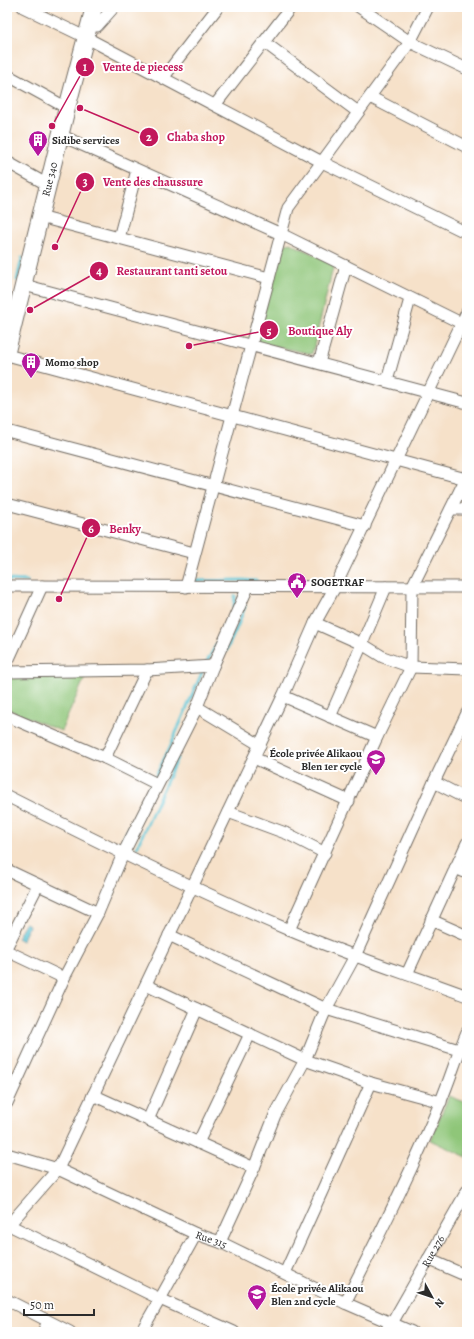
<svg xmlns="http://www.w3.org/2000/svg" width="474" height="1339" font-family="Alegreya,serif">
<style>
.green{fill:#8fc679;stroke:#5d7852}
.water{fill:#5ac4d4;stroke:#427880}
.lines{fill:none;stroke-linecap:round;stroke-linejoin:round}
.stream{stroke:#5ac4d4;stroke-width:3}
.street-casing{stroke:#726b62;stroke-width:13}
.secondary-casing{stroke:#726b62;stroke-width:18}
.street{stroke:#fff;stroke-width:11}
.secondary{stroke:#fff;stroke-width:16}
.labels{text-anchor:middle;stroke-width:4;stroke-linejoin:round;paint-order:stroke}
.poi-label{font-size:11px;font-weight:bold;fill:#2b2b2b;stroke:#fff;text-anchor:start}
.street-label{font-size:11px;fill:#2b2b2b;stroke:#fff}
.leader{fill:none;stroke:#c2185b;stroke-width:1.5}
.callout-dot{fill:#c2185b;stroke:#fff;stroke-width:1.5}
.mark-label{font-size:12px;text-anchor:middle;font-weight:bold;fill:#fff}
.callout-label{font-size:12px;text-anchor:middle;font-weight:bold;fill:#c2185b;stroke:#fff;stroke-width:4;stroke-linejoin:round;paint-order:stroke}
</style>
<rect width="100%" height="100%" fill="#fff"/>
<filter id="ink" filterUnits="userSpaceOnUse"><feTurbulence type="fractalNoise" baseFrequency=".025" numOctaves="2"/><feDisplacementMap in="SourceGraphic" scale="8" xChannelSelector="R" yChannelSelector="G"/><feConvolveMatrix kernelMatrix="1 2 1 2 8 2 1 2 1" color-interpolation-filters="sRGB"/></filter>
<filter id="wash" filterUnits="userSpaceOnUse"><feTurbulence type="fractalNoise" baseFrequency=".012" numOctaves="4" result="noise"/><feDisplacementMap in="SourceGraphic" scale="16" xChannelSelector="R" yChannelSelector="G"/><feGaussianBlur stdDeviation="0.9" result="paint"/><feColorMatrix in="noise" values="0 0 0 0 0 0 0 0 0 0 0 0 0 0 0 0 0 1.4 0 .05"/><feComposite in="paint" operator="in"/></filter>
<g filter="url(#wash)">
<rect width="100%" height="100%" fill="#f6e1c9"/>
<!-- green -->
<g class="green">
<polygon points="290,243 334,264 312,354 260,343 257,337 281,246"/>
<polygon points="87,673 61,731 7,709 7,681 10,675"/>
<polygon points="449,1096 467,1103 467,1157 430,1140"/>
</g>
<!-- water -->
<polygon class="water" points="25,923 28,924 29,926 22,941 17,938"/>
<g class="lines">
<!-- stream -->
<g class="stream">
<polyline points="17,280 22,258"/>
<polyline points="7,580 27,581"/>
<polyline points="193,581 242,580 257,581"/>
<polyline points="283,581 299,581"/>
<polyline points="234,608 235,596"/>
<polyline points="226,651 238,625 245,606"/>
<polyline points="206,663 218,642"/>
<polyline points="154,780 169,749 203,670"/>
<polyline points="123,840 151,785"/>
<polyline points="137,847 177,758"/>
</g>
</g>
</g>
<g filter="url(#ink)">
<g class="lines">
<!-- street casing -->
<g class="street-casing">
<g id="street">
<polyline points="23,7 85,37 322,162 467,233"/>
<polyline points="359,7 410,42 467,69"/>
<polyline points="89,25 97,26 114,7"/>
<polyline points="264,42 358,112"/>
<polyline points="7,75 67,108"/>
<polyline points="163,78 218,7"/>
<polyline points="370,97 467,147"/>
<polyline points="215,105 291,7"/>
<polyline points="60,135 281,234 461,323"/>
<polyline points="7,162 48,185"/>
<polyline points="40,217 269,278"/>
<polyline points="119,238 137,170"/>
<polyline points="24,285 467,403"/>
<polyline points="7,355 466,479"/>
<polyline points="319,363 346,266"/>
<polyline points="387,381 410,299"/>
<polyline points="7,431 365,526"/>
<polyline points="7,504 194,553"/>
<polyline points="451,509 467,509"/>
<polyline points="7,586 467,587"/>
<polyline points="186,587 288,208 410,42 428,7"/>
<polyline points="315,623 362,644 383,657 411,667 467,669"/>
<polyline points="7,663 42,586"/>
<polyline points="7,672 147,670 213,666"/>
<polyline points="283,696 377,737"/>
<polyline points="197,707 260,745"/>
<polyline points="7,716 105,758 157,784"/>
<polyline points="330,717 362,644 386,587"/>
<polyline points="105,758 147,670"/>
<polyline points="254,758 349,801"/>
<polyline points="434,782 467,799"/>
<path d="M7,796C100,843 193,889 289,930C347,955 408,974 467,996"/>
<polyline points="228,812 288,834 325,853"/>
<polyline points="455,868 467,873"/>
<polyline points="7,870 98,913"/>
<polyline points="431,920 467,936"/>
<polyline points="289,930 377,737 411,667 412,587 467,476"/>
<polyline points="169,935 326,1009 459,1050"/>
<polyline points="7,946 38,885"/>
<polyline points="7,951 64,978"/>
<polyline points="407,974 467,843"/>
<polyline points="146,985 305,1060 371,1083 441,1102"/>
<polyline points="93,1095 254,1168"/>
<polyline points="7,1103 64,978 98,913 123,854 197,707 213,666 248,587"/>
<polyline points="148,1120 197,1009"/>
<polyline points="198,1143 250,1034"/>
<path id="s1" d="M7,1154L58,1169L196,1234L220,1242L345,1303L412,1332"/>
<polyline points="9,1225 160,1299 234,1332"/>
<polyline points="7,1227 58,1169 283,696 315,623 335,587 467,312"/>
<polyline points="220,1242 254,1168 275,1115 305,1060 326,1009 355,956 434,782 467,713"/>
<polyline points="428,1259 467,1276"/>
<polyline points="285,1273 371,1083"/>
<polyline points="7,1300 70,1332"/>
<path d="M345,1303C378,1237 412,1171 440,1103C450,1080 457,1055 467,1032"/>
<polyline points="43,1332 48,1322"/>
<polyline points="141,1332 160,1299 196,1234"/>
<path id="s2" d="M385,1332L392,1323L467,1191"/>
</g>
</g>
<!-- secondary casing -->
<g class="secondary-casing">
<g id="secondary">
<path id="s3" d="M7,351L67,108L94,7"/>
</g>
</g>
<!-- street -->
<use href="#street" class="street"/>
<!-- secondary -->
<use href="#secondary" class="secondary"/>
</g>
</g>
<!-- icons -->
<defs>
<g id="building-pin" transform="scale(1)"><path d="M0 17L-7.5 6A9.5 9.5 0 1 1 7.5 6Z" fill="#b5179e" stroke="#fff"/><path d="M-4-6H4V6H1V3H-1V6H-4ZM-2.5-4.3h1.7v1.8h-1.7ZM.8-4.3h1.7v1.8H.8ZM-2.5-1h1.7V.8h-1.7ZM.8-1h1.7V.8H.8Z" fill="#fff"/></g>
<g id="civic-pin" transform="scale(1)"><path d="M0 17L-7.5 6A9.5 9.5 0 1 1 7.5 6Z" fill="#b5179e" stroke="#fff"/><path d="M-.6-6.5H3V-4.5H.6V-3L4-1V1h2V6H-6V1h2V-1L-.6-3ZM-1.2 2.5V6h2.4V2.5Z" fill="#fff"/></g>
<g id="school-pin" transform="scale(1)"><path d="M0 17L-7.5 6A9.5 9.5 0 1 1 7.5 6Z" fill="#b5179e" stroke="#fff"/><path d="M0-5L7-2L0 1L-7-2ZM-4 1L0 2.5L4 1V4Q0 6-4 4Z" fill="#fff"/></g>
</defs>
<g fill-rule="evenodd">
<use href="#building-pin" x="38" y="140"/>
<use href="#building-pin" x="31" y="362"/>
<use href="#civic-pin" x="297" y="582"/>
<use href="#school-pin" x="376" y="759"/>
<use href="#school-pin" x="257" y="1294"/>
</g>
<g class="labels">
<!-- poi labels -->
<g class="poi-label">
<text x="52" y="144">Sidibe services</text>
<text x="45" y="366">Momo shop</text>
<text x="311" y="586">SOGETRAF</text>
<text x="362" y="757" text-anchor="end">École privée Alikaou<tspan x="362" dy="13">Blen 1er cycle</tspan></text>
<text x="271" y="1292">École privée Alikaou<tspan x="271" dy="13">Blen 2nd cycle</tspan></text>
</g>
<!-- street labels -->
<g class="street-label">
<text dy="4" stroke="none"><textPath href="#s3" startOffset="177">Rue 340</textPath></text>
<text dy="4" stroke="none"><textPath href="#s1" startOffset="222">Rue 315</textPath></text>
<text dy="4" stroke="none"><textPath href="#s2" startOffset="94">Rue 276</textPath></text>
</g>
</g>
<!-- callouts -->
<path class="leader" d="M52 126L85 67M80 108L149 137M55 247L85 182M30 310L99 271M189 346L269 330M59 599L91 528"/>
<g class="callout-dot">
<circle cx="52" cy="126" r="4"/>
<circle cx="80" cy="108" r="4"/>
<circle cx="55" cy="247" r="4"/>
<circle cx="30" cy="310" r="4"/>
<circle cx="189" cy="346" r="4"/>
<circle cx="59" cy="599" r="4"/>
<circle cx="85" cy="67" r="10"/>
<circle cx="149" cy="137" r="10"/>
<circle cx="85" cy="182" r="10"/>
<circle cx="99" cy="271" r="10"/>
<circle cx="269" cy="330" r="10"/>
<circle cx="91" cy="528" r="10"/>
</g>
<g class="mark-label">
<text x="85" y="71">1</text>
<text x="149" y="141">2</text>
<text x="85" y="186">3</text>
<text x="99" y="275">4</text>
<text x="269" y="335">5</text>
<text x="91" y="533">6</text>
</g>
<g class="callout-label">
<text x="143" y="71">Vente de piecess</text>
<text x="196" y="141">Chaba shop</text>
<text x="153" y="186">Vente des chaussure</text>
<text x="172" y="275">Restaurant tanti setou</text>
<text x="320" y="335">Boutique Aly</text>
<text x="125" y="533">Benky</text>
</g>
<!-- margin -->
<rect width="474" height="1339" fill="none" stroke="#fff" stroke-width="24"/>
<!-- north arrow -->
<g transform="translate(432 1297) rotate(130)" stroke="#ffffff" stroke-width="3" paint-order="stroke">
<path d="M0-3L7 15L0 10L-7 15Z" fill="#2b2b2b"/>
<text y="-6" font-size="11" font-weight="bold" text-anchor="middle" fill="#2b2b2b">N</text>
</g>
<!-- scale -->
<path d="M24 1309v6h70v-6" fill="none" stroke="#2b2b2b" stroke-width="2"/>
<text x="30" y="1309" font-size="12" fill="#2b2b2b" stroke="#ffffff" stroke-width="3" paint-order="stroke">50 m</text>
</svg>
